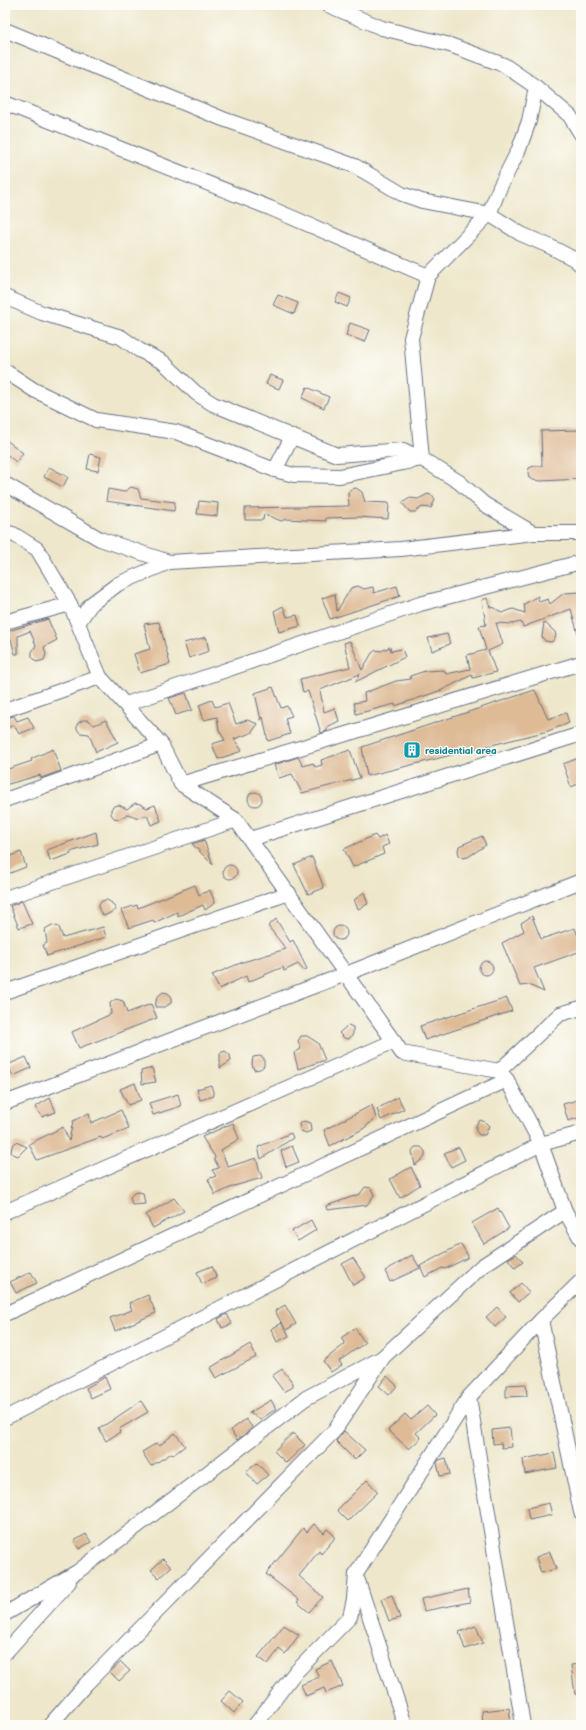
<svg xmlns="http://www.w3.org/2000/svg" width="586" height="1730" font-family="'Balsamiq Sans',sans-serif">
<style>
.building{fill:#deba95}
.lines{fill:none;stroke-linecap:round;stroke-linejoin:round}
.street-casing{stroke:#656f84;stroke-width:16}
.street{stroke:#fff;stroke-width:14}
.labels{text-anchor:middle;stroke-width:3;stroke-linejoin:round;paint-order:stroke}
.culture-label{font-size:10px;font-weight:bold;fill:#0d838f;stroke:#fdfcf7;text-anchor:start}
</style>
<rect width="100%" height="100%" fill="#fdfcf7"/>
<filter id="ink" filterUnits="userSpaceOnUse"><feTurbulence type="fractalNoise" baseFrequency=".025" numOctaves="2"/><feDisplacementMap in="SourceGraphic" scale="8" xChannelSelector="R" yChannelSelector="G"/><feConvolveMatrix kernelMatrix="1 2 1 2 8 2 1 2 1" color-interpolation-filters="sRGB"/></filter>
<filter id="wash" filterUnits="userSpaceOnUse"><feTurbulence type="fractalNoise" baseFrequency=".012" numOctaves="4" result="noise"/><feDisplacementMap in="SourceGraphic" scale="16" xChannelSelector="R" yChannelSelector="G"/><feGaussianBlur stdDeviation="0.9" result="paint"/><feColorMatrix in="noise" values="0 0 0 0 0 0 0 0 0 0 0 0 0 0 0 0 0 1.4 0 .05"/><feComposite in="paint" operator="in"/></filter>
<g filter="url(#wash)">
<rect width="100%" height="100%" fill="#eee7cb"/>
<g id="blocks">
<!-- building -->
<g class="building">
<polygon points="339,293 351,298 347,307 335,302"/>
<polygon points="278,295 298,303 294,314 273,305"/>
<polygon points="350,323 370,330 365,342 346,335"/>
<polygon points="270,375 283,380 279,389 266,384"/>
<polygon points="307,387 329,397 324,408 302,398"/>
<polygon points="580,430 581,479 541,481 533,480 529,478 528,473 529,468 534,466 542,466 541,431"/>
<polygon points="5,439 23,453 16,462 5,453"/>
<polygon points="90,454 101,457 98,471 87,469"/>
<polygon points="49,467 68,477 63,487 44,477"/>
<polygon points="131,487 138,489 141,498 175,502 174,511 106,501 108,489 124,492"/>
<polygon points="356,488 362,492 365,502 389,503 388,519 358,517 326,518 326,521 286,519 281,521 264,514 263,520 245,520 245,508 349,506 348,493 351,489"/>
<polygon points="428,494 433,496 435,500 431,508 422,507 415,512 410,512 402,503 410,498 418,499"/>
<polygon points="199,501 218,503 217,516 197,514"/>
<polygon points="358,586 364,589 373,587 374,593 397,586 400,596 330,619 322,598 335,594 337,611 351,588"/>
<polygon points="581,592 581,633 578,634 571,609 523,627 521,622 512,624 496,623 503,644 488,651 496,672 473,678 472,675 442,690 395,706 395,704 356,714 354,703 365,701 364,693 396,681 411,679 410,676 425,671 444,670 446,674 470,669 467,655 486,650 479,626 486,625 482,600 487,598 490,607 495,608 502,613 513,609 525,613 524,604 538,596 539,602 548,599 550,604 564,593"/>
<polygon points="283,606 287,617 297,615 300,626 279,632 274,611"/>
<polygon points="48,619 57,640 44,647 46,654 44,660 37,662 32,657 32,652 36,645 30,631 18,636 18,654 15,654 11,639 8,640 5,632"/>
<polygon points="159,622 170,664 140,673 134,654 150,649 144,624"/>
<polygon points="544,622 555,632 556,636 552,642 545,641 542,637"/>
<polygon points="447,634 450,644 432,651 428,638"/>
<polygon points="206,637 209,651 189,658 184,643"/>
<polygon points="350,641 362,670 372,653 376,650 381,651 390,647 391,651 402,649 405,657 355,682 360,674 320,690 324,712 335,708 339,721 327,727 327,731 321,733 308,691 303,692 300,679 350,667 344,643"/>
<polygon points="273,687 281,708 287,706 292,716 285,718 290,734 268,741 263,717 261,720 255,693"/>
<polygon points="535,690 548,719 566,713 569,723 548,731 367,776 362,747"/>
<polygon points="186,693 192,710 176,715 169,698"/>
<polygon points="212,700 215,707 228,703 236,724 247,720 258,724 251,733 234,739 242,751 218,759 212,744 225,740 219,730 217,717 204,720 199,705"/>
<polygon points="14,716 17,721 28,717 34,728 19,734 14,725 5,729 5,718"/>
<polygon points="83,720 88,720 94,725 106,720 118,742 96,752 89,734 80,733 77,729 77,724"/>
<polygon points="53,749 61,771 41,778 40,775 5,785 5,770 32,761 31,759"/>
<polygon points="350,750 360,778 302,793 292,774 279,778 274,765 298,757 303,766 313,763 315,767 322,765 321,760"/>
<polygon points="581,757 581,783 571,787 563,764"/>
<circle cx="255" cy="799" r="7"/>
<polygon points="135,803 140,804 147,808 155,805 161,821 151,825 147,815 138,818 128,814 119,819 114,818 111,814 111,809 114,806 119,805 127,809"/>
<polygon points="96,832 98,844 70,852 71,854 50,861 47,850"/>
<polygon points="375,835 378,839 385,835 389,844 382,847 384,854 353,867 344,849"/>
<polygon points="482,836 486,845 468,857 463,858 459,855 458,851 459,846"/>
<polygon points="204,840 213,865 192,844"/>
<polygon points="21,852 26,867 5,875 5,858"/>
<polygon points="312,857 324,888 308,894 294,865"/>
<circle cx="230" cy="872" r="7"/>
<polygon points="195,885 199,895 210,890 215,903 205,910 203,905 178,916 177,912 154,923 153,920 129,928 121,910 137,905 138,908"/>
<polygon points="364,892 368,904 358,909 354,900"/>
<polygon points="107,900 112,903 116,910 104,916 99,910 99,905 102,901"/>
<polygon points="22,901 32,924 19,928 10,906"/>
<polygon points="532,916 541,939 575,928 581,945 581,951 534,968 544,992 529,985 520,986 502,943 524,931 521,923"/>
<polygon points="276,919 290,942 293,940 307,969 304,971 298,964 284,971 283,967 248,982 246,976 219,989 212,975 243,962 286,949 268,926"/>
<polygon points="52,925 59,927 63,938 103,927 106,937 47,956 43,945 47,943 45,929"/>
<circle cx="340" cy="933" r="7"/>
<circle cx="486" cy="968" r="7"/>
<polygon points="163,992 168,993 171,996 171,1003 165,1007 155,1007 157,997"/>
<polygon points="507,998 512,1011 425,1040 420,1026"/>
<polygon points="116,999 123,1001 127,1013 151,1004 157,1018 79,1048 72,1032 111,1014 110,1003"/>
<polygon points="348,1025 353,1027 353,1034 349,1039 344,1038 339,1033"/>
<polygon points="301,1036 307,1036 318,1043 325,1060 298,1069 294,1053 301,1049 298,1041"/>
<polygon points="225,1051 230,1055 231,1061 220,1068 220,1053"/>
<polygon points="260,1056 264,1058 264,1066 260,1069 254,1070 252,1064 253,1057"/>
<polygon points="26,1057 31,1068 13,1076 7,1065"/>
<polygon points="152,1068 156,1082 142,1084 141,1071"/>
<polygon points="135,1083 141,1100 128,1105 120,1089"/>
<polygon points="211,1085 214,1096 200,1100 197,1089"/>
<polygon points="178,1094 181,1106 153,1115 149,1103"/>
<polygon points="398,1097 404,1109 381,1120 377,1109"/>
<polygon points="50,1098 56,1112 42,1117 35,1107"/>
<polygon points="581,1099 581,1117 568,1121 563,1104"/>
<polygon points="372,1105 376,1118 363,1129 330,1146 324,1130"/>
<polygon points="121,1110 129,1129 102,1139 101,1137 37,1160 29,1144 63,1127 69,1141 73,1121 89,1113 91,1123"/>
<polygon points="480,1120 485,1122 489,1126 485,1135 479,1135 476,1131 476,1125"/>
<polygon points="304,1121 310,1123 311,1131 306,1133 301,1131 299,1124"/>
<polygon points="233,1123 239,1139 221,1150 228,1167 256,1158 262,1178 234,1186 215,1195 208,1179 216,1176 212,1170 219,1168 214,1159 215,1157 202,1137"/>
<polygon points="291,1133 293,1138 261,1159 258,1147"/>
<polygon points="16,1142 27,1147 18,1156 11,1153 12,1146"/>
<polygon points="292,1146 299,1162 286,1167 281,1151"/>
<polygon points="415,1147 421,1147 425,1151 425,1157 415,1165 412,1151"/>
<polygon points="459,1147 465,1160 451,1167 444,1153"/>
<polygon points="411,1167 420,1185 400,1198 390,1179"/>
<polygon points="365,1187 371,1188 374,1195 367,1205 327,1210 326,1206 360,1194"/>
<polygon points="139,1192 143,1193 145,1204 132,1205 130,1197 134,1193"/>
<polygon points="174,1198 184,1211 153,1228 146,1215"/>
<polygon points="498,1208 509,1228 484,1244 472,1223"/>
<polygon points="311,1220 316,1230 298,1241 292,1231"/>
<polygon points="461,1244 468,1256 467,1258 445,1269 442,1268 425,1277 420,1266"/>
<polygon points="516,1254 523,1262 515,1268 508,1259"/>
<polygon points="412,1255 420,1268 390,1282 385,1271"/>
<polygon points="353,1258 365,1276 365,1278 353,1285 342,1264"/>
<polygon points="212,1266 217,1278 202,1284 197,1272"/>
<polygon points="31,1272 37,1283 16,1293 10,1282"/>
<polygon points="521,1283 529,1292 518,1302 510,1293"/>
<polygon points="148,1295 156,1313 115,1331 110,1318 132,1310 129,1303"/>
<polygon points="285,1305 296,1324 286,1330 289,1336 277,1342 271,1329 282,1323 285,1329 275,1311"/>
<polygon points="497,1307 506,1317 495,1327 486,1317"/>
<polygon points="227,1314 232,1324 222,1328 218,1319"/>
<polygon points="355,1328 365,1343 339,1361 342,1365 331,1372 323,1361 345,1344 341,1338"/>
<polygon points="250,1344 256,1357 216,1378 210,1368"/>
<polygon points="282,1369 293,1383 293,1387 284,1392 272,1376"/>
<polygon points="387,1376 397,1386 389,1395 379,1386"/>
<polygon points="105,1377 110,1389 91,1398 86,1388"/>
<polygon points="526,1384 527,1396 506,1397 506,1385"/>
<polygon points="271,1400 276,1409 261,1419 249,1413"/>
<polygon points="141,1401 148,1412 119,1429 120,1432 106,1441 99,1429"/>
<polygon points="427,1406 435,1415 416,1433 421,1438 409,1449 388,1430 405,1414 411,1420"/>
<polygon points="246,1419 252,1427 251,1429 237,1440 231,1430"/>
<polygon points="510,1428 512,1447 502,1448 501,1443 493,1444 492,1430"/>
<polygon points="344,1431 365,1450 355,1460 336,1441"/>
<polygon points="175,1433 185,1446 173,1455 172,1453 151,1466 142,1452 157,1443 159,1446"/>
<polygon points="293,1433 305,1445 286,1463 274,1451"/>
<polygon points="554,1453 557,1468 525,1474 523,1459"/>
<polygon points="446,1458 450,1474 440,1476 437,1463 439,1460"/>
<polygon points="257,1463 268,1475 257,1484 246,1472"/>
<polygon points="367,1480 378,1492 348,1521 337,1510"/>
<polygon points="549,1503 552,1515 529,1520 527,1508"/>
<polygon points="314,1524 324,1533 327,1529 334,1535 334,1539 321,1554 319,1551 299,1576 323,1597 309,1612 297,1602 299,1600 266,1574 303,1528 307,1532"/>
<polygon points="86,1534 91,1542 79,1549 74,1541"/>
<polygon points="550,1552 556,1569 541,1573 536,1557"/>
<polygon points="163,1559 171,1567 159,1578 151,1570"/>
<polygon points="468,1589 470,1602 424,1611 421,1599"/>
<polygon points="392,1595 400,1618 389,1621 381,1599"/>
<polygon points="284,1625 299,1635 285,1654 279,1649 268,1664 258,1657"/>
<polygon points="476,1626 483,1643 465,1649 459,1632"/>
<polygon points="332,1661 343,1686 326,1693 324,1688 306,1696 301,1685 319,1677 315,1669"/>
<polygon points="121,1662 130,1671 119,1681 110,1672"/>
<polygon points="581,1664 581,1694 575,1694 571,1665"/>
<polygon points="230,1691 243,1702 234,1713 221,1701"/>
<polygon points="509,1708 511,1723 483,1725 482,1711"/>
</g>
</g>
</g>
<g filter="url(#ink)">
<use href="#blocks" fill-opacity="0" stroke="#656f84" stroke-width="1"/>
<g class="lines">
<!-- street casing -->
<g class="street-casing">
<g id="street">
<polyline points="328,5 382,28 450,45 504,65 536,87 570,116 581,134"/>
<polyline points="5,30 223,119 355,166 402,194 422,201 489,214 521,234 549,246 574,259 581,265"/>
<polyline points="5,103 270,208 428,276"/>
<polyline points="5,297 42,313 121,337 139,350 163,362 196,393 213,404 337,455 403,450 422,459"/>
<polyline points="5,371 34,390 96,420 176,432 275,470 294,475 340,476 422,459"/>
<polyline points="275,470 292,437"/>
<polyline points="5,484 100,539 169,562 401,549 533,533 581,533"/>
<polyline points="5,532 13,534 37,549 70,604 100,677 161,744 181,784 236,820 402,1053 499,1071 507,1080 541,1144 565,1211 581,1239"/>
<polyline points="533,533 484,504 459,482 422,459 411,338 428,276 489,214 500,187 519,149 529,121 536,87"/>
<polyline points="5,622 70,604"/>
<polyline points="78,623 91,604 118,584 169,562"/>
<polyline points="126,704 420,604 581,562"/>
<polyline points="5,710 100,677"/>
<polyline points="181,784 581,663"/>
<polyline points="5,800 161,744"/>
<polyline points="250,839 581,734"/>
<polyline points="5,898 236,820"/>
<polyline points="5,992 289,893"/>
<polyline points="499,1071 560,1014 581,1008"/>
<polyline points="5,1103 346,974 581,881"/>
<polyline points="5,1212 394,1041"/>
<polyline points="5,1314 507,1080"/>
<polyline points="541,1320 581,1512"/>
<polyline points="469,1397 523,1725"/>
<polyline points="5,1418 541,1144 581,1133"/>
<polyline points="358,1581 405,1725"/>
<polyline points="5,1614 77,1572 306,1398 382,1358 482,1266 565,1211"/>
<polyline points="5,1653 69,1582"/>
<polyline points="50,1725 86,1684 334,1431 382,1359"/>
<polyline points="255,1725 293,1675 350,1617 354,1599 356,1574 469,1397 541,1320 581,1281"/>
</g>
</g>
<!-- street -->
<use href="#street" class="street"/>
</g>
</g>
<!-- icons -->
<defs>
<g id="building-square" transform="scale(0.9)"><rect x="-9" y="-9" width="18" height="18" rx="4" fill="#0f9aa8" stroke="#fdfcf7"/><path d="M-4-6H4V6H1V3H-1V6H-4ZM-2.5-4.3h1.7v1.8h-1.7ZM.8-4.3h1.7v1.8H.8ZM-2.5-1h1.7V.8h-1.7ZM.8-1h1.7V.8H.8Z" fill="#fff"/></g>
</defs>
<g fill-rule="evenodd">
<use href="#building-square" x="412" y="750"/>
</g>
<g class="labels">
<!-- culture labels -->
<g class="culture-label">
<text x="425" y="754">residential area</text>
</g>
</g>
<!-- margin -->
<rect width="586" height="1730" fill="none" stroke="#fdfcf7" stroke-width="20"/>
</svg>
